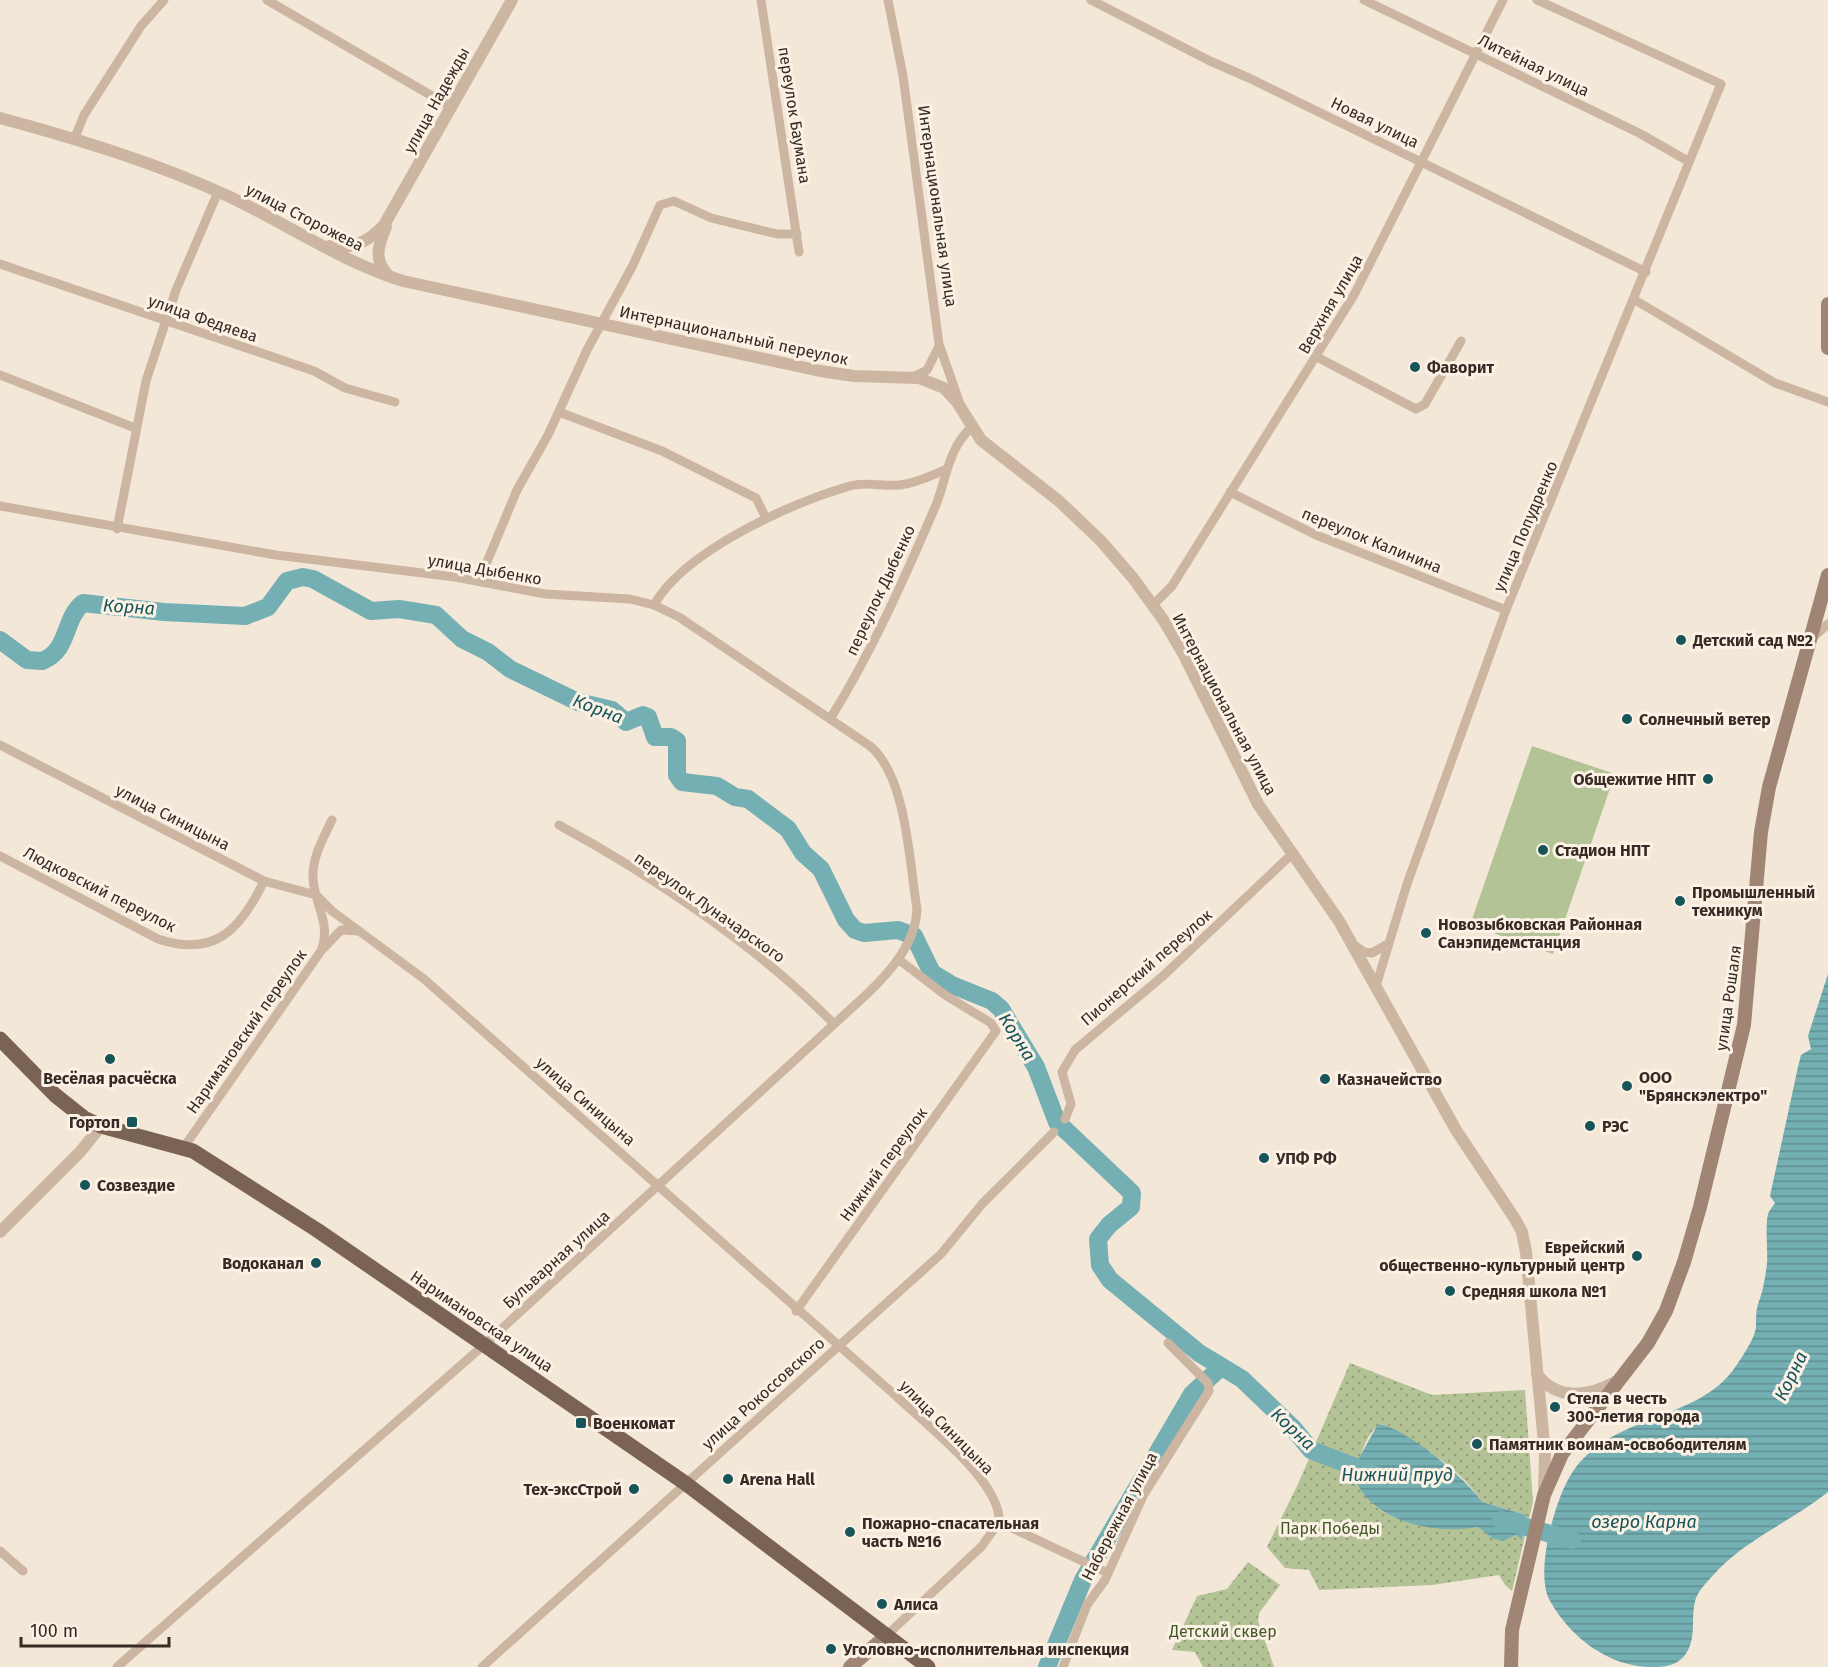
<svg xmlns="http://www.w3.org/2000/svg" width="1828" height="1667" font-family="'Fira Sans',sans-serif">
<style>
.grass{fill:url(#grass-dots);fill-rule:evenodd}
.pitch{fill:#b3c396}
.water{fill:url(#water-rules)}
.lines{fill:none;stroke-linecap:round;stroke-linejoin:round}
.river{stroke:#74afb3;stroke-width:18}
.minor{stroke:#ccb6a2;stroke-width:9}
.tertiary{stroke:#ccb6a2;stroke-width:12}
.secondary{stroke:#a08574;stroke-width:14}
.primary{stroke:#7a6255;stroke-width:15}
.poi-dot{fill:#17555b;stroke:#fbf1e4;stroke-width:2}
.labels{text-anchor:middle;stroke-width:6;stroke-linejoin:round;paint-order:stroke}
.street-label{font-size:16px;fill:#362b25;stroke:#fbf1e4}
.poi-label{font-size:16px;font-weight:bold;fill:#362b25;stroke:#fbf1e4;text-anchor:start}
.park-label{font-size:16px;fill:#445727;stroke:#fbf1e4}
.water-label{font-size:18px;font-style:italic;fill:#17555b;stroke:#fbf1e4}
</style>
<defs>
<pattern id="grass-dots" width="8" height="8" patternUnits="userSpaceOnUse" patternTransform="scale(1.5)"><rect width="8" height="8" fill="#b3c396"/><path d="M2 2h.1M6 6h.1" fill="none" stroke="#929f7a" stroke-width="1.8" stroke-linecap="round"/></pattern>
<pattern id="water-rules" width="6" height="5" patternUnits="userSpaceOnUse" patternTransform="scale(1.5)"><rect width="6" height="5" fill="#74afb3"/><path d="M0 2.5h6" fill="none" stroke="#608f91"/></pattern>
</defs>
<rect width="100%" height="100%" fill="#f3e7d7"/>
<!-- grass -->
<g class="grass">
<path d="M1350,1363L1432,1395L1525,1390L1533,1502L1512,1591L1505,1585L1499,1575L1432,1585L1319,1590L1309,1570L1285,1568L1267,1547L1298,1484ZM1381,1424C1417,1443 1459,1466 1482,1502L1526,1515L1522,1540L1517,1535L1492,1538L1478,1527C1444,1530 1401,1528 1374,1505C1366,1498 1360,1486 1354,1478C1359,1462 1365,1432 1381,1424Z"/>
<polygon points="1248,1562 1280,1585 1259,1613 1258,1621 1274,1667 1203,1667 1195,1652 1172,1650 1197,1596 1227,1589"/>
</g>
<!-- pitch -->
<polygon class="pitch" points="1532,746 1615,774 1553,954 1470,925"/>
<!-- water -->
<g class="water">
<path d="M1828,974V1492C1793,1520 1749,1538 1718,1570C1711,1578 1700,1588 1696,1598C1690,1616 1697,1635 1687,1652C1679,1665 1667,1667 1652,1667C1609,1667 1571,1638 1550,1601C1534,1573 1555,1499 1572,1473C1612,1412 1698,1423 1736,1366C1742,1357 1756,1337 1756,1326C1756,1320 1756,1310 1758,1304C1763,1292 1765,1278 1767,1264C1768,1251 1765,1226 1768,1214C1769,1211 1773,1206 1775,1203L1770,1196L1798,1067L1801,1055L1811,1049L1808,1036Z"/>
<path d="M1378,1424C1405,1427 1467,1479 1482,1502L1526,1515L1522,1540L1516,1535L1503,1541L1492,1538L1478,1527C1444,1533 1399,1527 1372,1503C1362,1495 1358,1483 1350,1474Z"/>
</g>
<g class="lines">
<!-- river -->
<g class="river">
<path d="M0,640L27,660L42,661C70,650 63,619 83,603L164,612L245,616L268,607L287,581L303,577L313,579L371,611L399,609L436,615L462,639L488,652L510,669L578,702L612,710L626,722L643,715L648,717L655,737H671L677,741V775L682,782L717,786L735,797L748,799L788,829L803,853L821,869L846,920L855,930L864,933L898,930L914,936L932,973L952,985L992,1001L1001,1009L1036,1067L1057,1122L1132,1193L1131,1207L1109,1225L1098,1239L1100,1265L1110,1280L1199,1353L1242,1379L1293,1428L1311,1450L1376,1475"/>
<polyline points="1501,1520 1572,1540"/>
<polyline points="1047,1667 1083,1580 1192,1394 1220,1368"/>
</g>
<!-- minor -->
<g class="minor">
<polyline points="267,0 451,107"/>
<polyline points="761,0 799,252"/>
<polyline points="888,0 903,76 939,344 959,401"/>
<polyline points="1091,0 1210,61 1249,78 1646,272"/>
<polyline points="1364,0 1639,133 1688,161"/>
<polyline points="74,140 84,115 141,26 164,0"/>
<polyline points="0,264 314,371 345,388 395,402"/>
<polyline points="1635,300 1775,383 1828,402"/>
<polyline points="1317,357 1416,409 1425,404 1461,341"/>
<polyline points="0,375 135,428"/>
<polyline points="913,377 927,370 939,346"/>
<polyline points="559,412 662,451 756,498 766,518"/>
<polyline points="1230,492 1316,535 1506,610"/>
<path d="M0,506L276,555L455,577L545,594L630,599L654,605L679,617L870,746C907,777 909,862 917,909C916,943 890,972 867,994L485,1344L117,1667"/>
<polyline points="117,529 146,381 176,290 218,192"/>
<polyline points="479,581 517,490 548,435 587,350 633,265 660,205 674,201 711,218 777,234 797,234"/>
<path d="M654,605C684,551 791,503 850,486C866,481 883,487 900,485C917,483 932,475 947,469"/>
<polyline points="1153,605 1172,586 1354,295 1503,0"/>
<polyline points="1812,638 1828,624"/>
<path d="M830,719C872,652 905,577 936,505C947,477 948,448 972,427"/>
<path d="M0,745L264,881L316,895L332,911L424,979L896,1396C923,1422 1002,1482 999,1522L1108,1573"/>
<path d="M559,825C653,876 760,948 834,1024"/>
<path d="M0,856L158,939C215,958 241,929 264,881"/>
<polyline points="1354,945 1364,952 1372,953 1386,945"/>
<polyline points="324,948 341,930 359,931"/>
<polyline points="1376,986 1407,884 1506,610 1721,84 1537,0"/>
<polyline points="1065,1119 1071,1104 1062,1072 1075,1050 1163,976 1292,854"/>
<path d="M184,1147L321,951C332,924 314,904 313,878C312,858 323,838 332,820"/>
<polyline points="796,1311 996,1031 991,1023 945,995 898,959"/>
<polyline points="0,1551 23,1571"/>
<polyline points="887,1635 982,1546 999,1522"/>
<polyline points="482,1667 941,1254 982,1204 1054,1132"/>
<polyline points="1063,1667 1087,1605 1105,1580 1144,1494 1209,1391 1208,1383 1168,1343"/>
</g>
<!-- tertiary -->
<g class="tertiary">
<path d="M0,118C78,139 157,163 230,197C287,224 342,262 403,281L820,371L854,376L919,378L944,388L957,402L981,440L1059,501L1101,541L1133,578L1164,621L1184,655L1258,804L1339,921L1456,1130L1515,1219L1522,1232L1526,1252L1545,1454L1544,1491"/>
<path d="M386,227C378,245 373,261 389,276"/>
<path d="M330,246C353,250 369,241 384,225L512,0"/>
<polyline points="0,1232 80,1152 101,1126"/>
<path d="M1537,1374C1557,1402 1591,1396 1617,1381"/>
</g>
<!-- secondary -->
<g class="secondary">
<polyline points="1828,304 1828,348"/>
<polyline points="850,1667 887,1635"/>
<polyline points="1511,1667 1512,1630 1544,1495 1562,1454 1648,1343 1666,1311 1684,1262 1700,1207 1744,1025 1761,832 1769,787 1828,575"/>
</g>
<!-- primary -->
<polyline class="primary" points="0,1039 55,1095 84,1118 101,1126 193,1151 317,1230 685,1483 928,1667"/>
</g>
<!-- markers -->
<g class="poi-dot">
<circle cx="1415" cy="367" r="6"/>
<circle cx="1681" cy="640" r="6"/>
<circle cx="1627" cy="719" r="6"/>
<circle cx="1708" cy="779" r="6"/>
<circle cx="1543" cy="850" r="6"/>
<circle cx="1680" cy="901" r="6"/>
<circle cx="1426" cy="933" r="6"/>
<circle cx="110" cy="1059" r="6"/>
<circle cx="1325" cy="1079" r="6"/>
<circle cx="1627" cy="1086" r="6"/>
<rect x="126" y="1116" width="12" height="12" rx="3"/>
<circle cx="1590" cy="1126" r="6"/>
<circle cx="1264" cy="1158" r="6"/>
<circle cx="85" cy="1185" r="6"/>
<circle cx="1637" cy="1256" r="6"/>
<circle cx="316" cy="1263" r="6"/>
<circle cx="1450" cy="1291" r="6"/>
<circle cx="1555" cy="1407" r="6"/>
<rect x="575" y="1417" width="12" height="12" rx="3"/>
<circle cx="1477" cy="1444" r="6"/>
<circle cx="728" cy="1479" r="6"/>
<circle cx="634" cy="1489" r="6"/>
<circle cx="850" cy="1532" r="6"/>
<circle cx="882" cy="1604" r="6"/>
<circle cx="831" cy="1649" r="6"/>
</g>
<g class="labels">
<!-- street labels -->
<g class="street-label">
<text transform="translate(1534 65) rotate(26)" y="6">Литейная улица</text>
<text transform="translate(436 100) rotate(-61)" y="6">улица Надежды</text>
<text transform="translate(795 115) rotate(81)" y="6">переулок Баумана</text>
<text transform="translate(1375 122) rotate(26)" y="6">Новая улица</text>
<text transform="translate(938 206) rotate(82)" y="6">Интернациональная улица</text>
<text transform="translate(305 217) rotate(27)" y="6">улица Сторожева</text>
<text transform="translate(1330 304) rotate(-60)" y="6">Верхняя улица</text>
<text transform="translate(203 318) rotate(19)" y="6">улица Федяева</text>
<text transform="translate(734 335) rotate(12)" y="6">Интернациональный переулок</text>
<text transform="translate(1525 526) rotate(-67)" y="6">улица Попудренко</text>
<text transform="translate(1372 540) rotate(22)" y="6">переулок Калинина</text>
<text transform="translate(485 569) rotate(10)" y="6">улица Дыбенко</text>
<text transform="translate(880 590) rotate(-65)" y="6">переулок Дыбенко</text>
<text transform="translate(1225 704) rotate(62)" y="6">Интернациональная улица</text>
<text transform="translate(173 817) rotate(27)" y="6">улица Синицына</text>
<text transform="translate(100 889) rotate(27)" y="6">Людковский переулок</text>
<text transform="translate(710 907) rotate(35)" y="6">переулок Луначарского</text>
<text transform="translate(1146 967) rotate(-41)" y="6">Пионерский переулок</text>
<text transform="translate(1728 998) rotate(-82)" y="6">улица Рошаля</text>
<text transform="translate(246 1031) rotate(-55)" y="6">Наримановский переулок</text>
<text transform="translate(586 1101) rotate(41)" y="6">улица Синицына</text>
<text transform="translate(883 1164) rotate(-54)" y="6">Нижний переулок</text>
<text transform="translate(556 1259) rotate(-42)" y="6">Бульварная улица</text>
<text transform="translate(482 1321) rotate(34)" y="6">Наримановская улица</text>
<text transform="translate(763 1393) rotate(-42)" y="6">улица Рокоссовского</text>
<text transform="translate(947 1427) rotate(45)" y="6">улица Синицына</text>
<text transform="translate(1119 1516) rotate(-62)" y="6">Набережная улица</text>
</g>
<!-- poi labels -->
<g class="poi-label">
<text x="1427" y="373">Фаворит</text>
<text x="1693" y="646">Детский сад №2</text>
<text x="1639" y="725">Солнечный ветер</text>
<text x="1696" y="785" text-anchor="end">Общежитие НПТ</text>
<text x="1555" y="856">Стадион НПТ</text>
<text x="1692" y="898">Промышленный<tspan x="1692" dy="18">техникум</tspan></text>
<text x="1438" y="930">Новозыбковская Районная<tspan x="1438" dy="18">Санэпидемстанция</tspan></text>
<text x="1639" y="1083">ООО<tspan x="1639" dy="18">"Брянскэлектро"</tspan></text>
<text x="110" y="1084" text-anchor="middle">Весёлая расчёска</text>
<text x="1337" y="1085">Казначейство</text>
<text x="120" y="1128" text-anchor="end">Гортоп</text>
<text x="1602" y="1132">РЭС</text>
<text x="1276" y="1164">УПФ РФ</text>
<text x="97" y="1191">Созвездие</text>
<text x="1625" y="1253" text-anchor="end">Еврейский<tspan x="1625" dy="18">общественно-культурный центр</tspan></text>
<text x="304" y="1269" text-anchor="end">Водоканал</text>
<text x="1462" y="1297">Средняя школа №1</text>
<text x="1567" y="1404">Стела в честь<tspan x="1567" dy="18">300-летия города</tspan></text>
<text x="593" y="1429">Военкомат</text>
<text x="1489" y="1450">Памятник воинам-освободителям</text>
<text x="740" y="1485">Arena Hall</text>
<text x="622" y="1495" text-anchor="end">Тех-эксСтрой</text>
<text x="862" y="1529">Пожарно-спасательная<tspan x="862" dy="18">часть №16</tspan></text>
<text x="894" y="1610">Алиса</text>
<text x="843" y="1655">Уголовно-исполнительная инспекция</text>
</g>
<!-- park labels -->
<g class="park-label">
<text x="1330" y="1534">Парк Победы</text>
<text x="1223" y="1637">Детский сквер</text>
</g>
<!-- water labels -->
<g class="water-label">
<text transform="translate(129 607) rotate(4)" y="6">Корна</text>
<text transform="translate(598 709) rotate(21)" y="6">Корна</text>
<text transform="translate(1017 1037) rotate(58)" y="6">Корна</text>
<text transform="translate(1791 1376) rotate(-64)" y="6">Корна</text>
<text transform="translate(1293 1429) rotate(43)" y="6">Корна</text>
<text x="1397" y="1481">Нижний пруд</text>
<text x="1644" y="1528">озеро Карна</text>
</g>
</g>
<!-- scale -->
<path d="M21 1637v9h148v-9" fill="none" stroke="#362b25" stroke-width="3"/>
<text x="30" y="1637" font-size="18" fill="#362b25" stroke="#fbf1e4" stroke-width="4.5" paint-order="stroke">100 m</text>
</svg>
